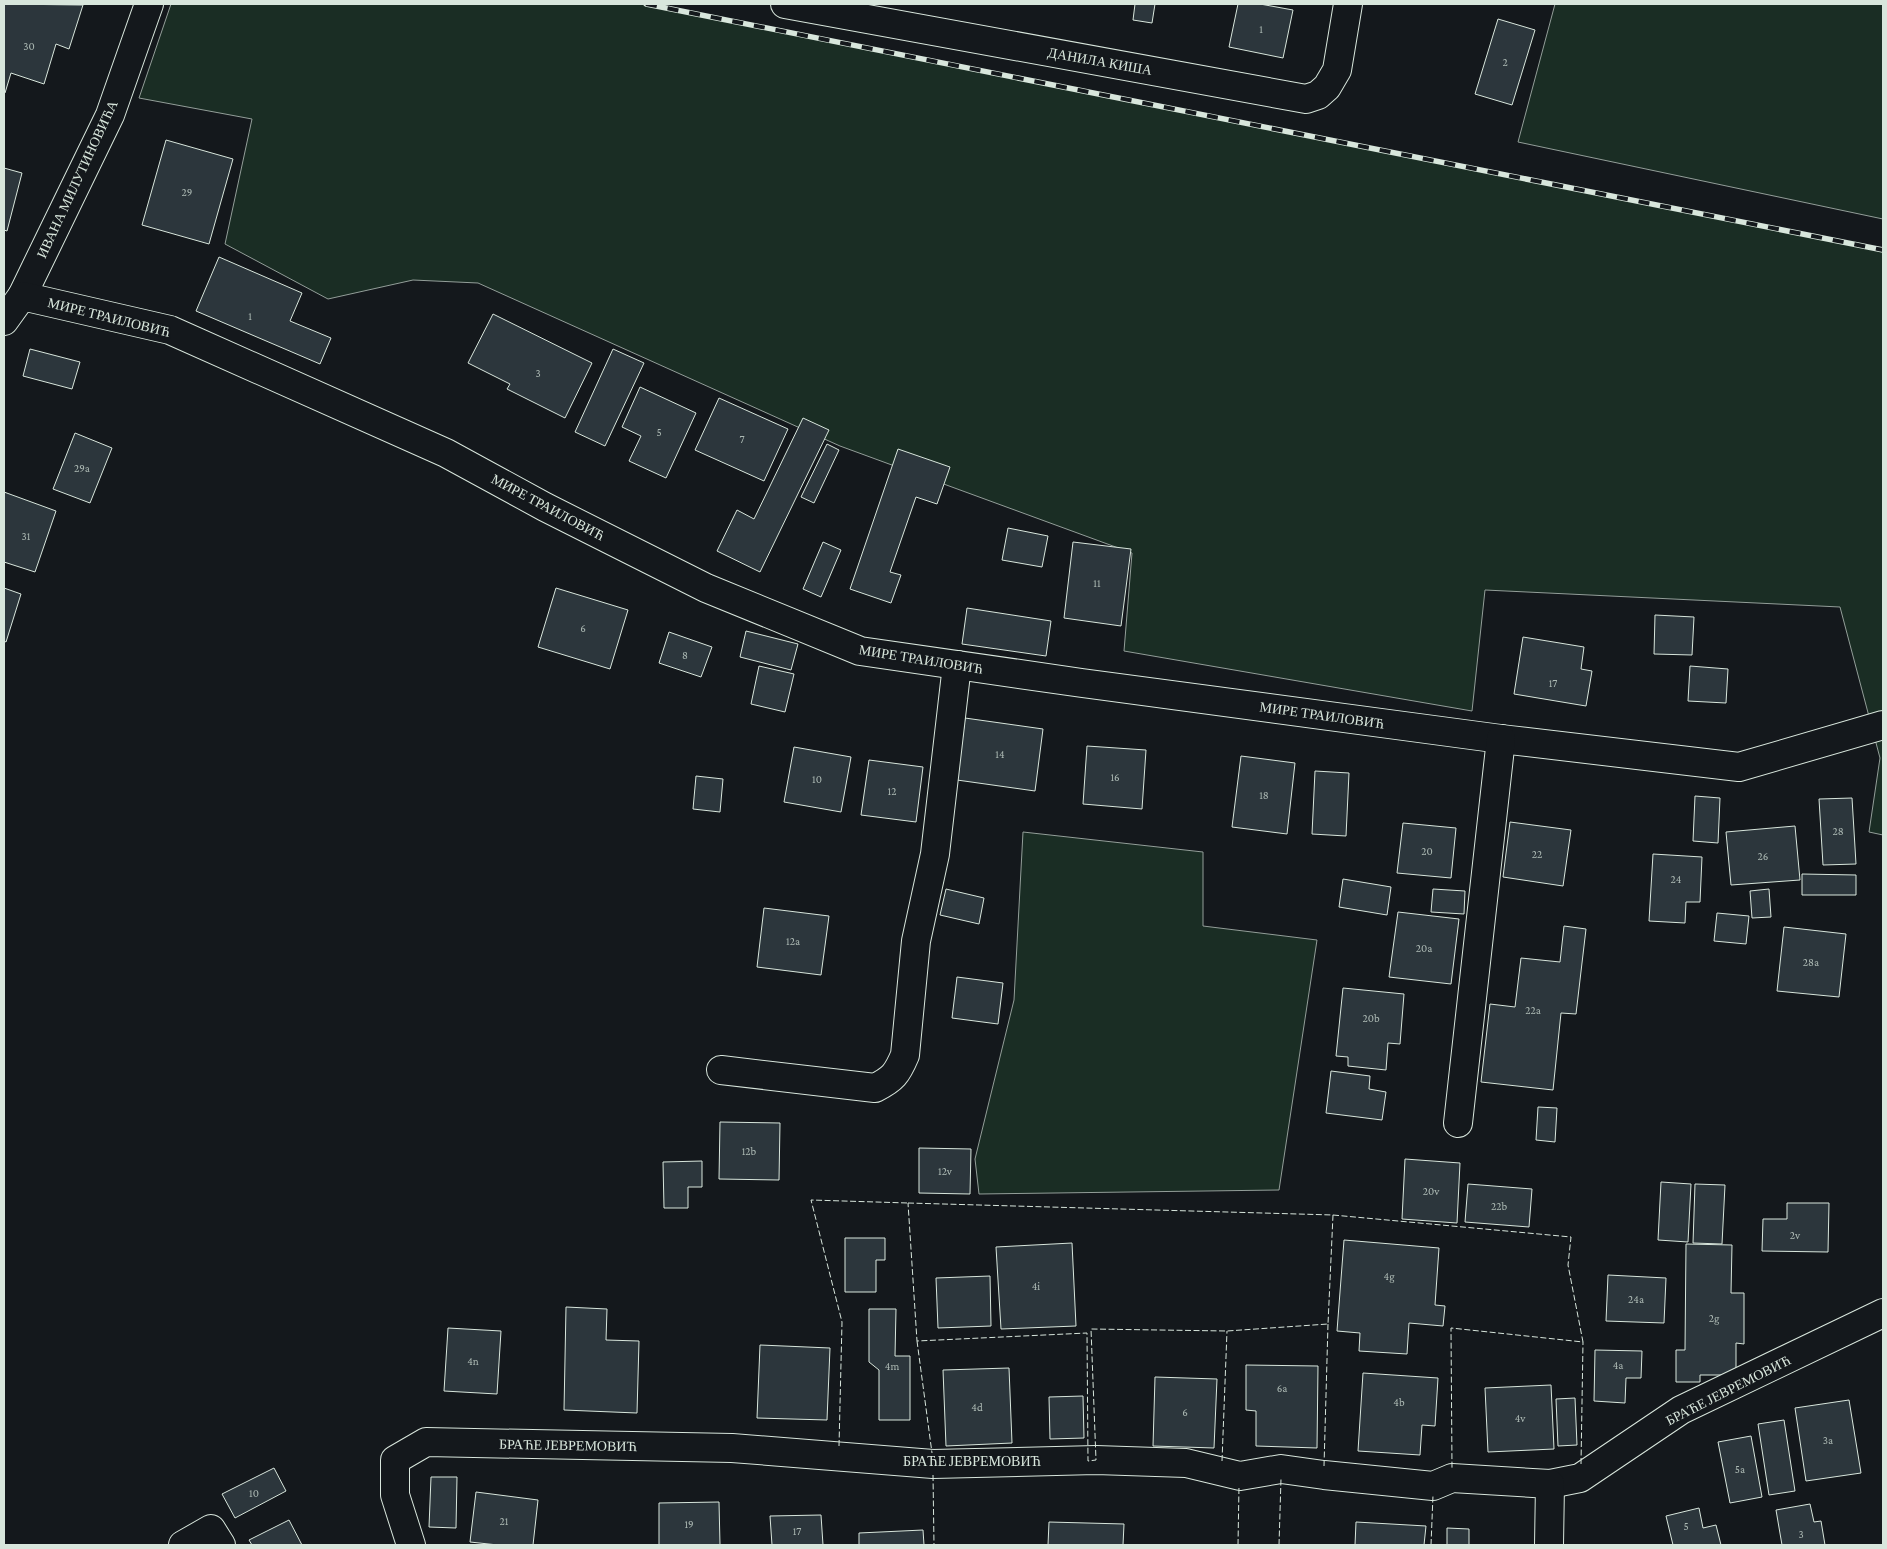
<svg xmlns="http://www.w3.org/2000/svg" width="1887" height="1549" font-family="'Crimson Pro',serif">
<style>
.green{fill:#1a2d24;stroke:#939e99}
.building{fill:#2c363c;stroke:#d8e6dc}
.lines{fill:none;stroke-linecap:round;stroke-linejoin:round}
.minor-casing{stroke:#d8e6dc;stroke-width:30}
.minor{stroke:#14181c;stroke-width:28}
.rail-casing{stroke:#d8e6dc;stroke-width:5.5}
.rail{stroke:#14181c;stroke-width:4;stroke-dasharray:11;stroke-linecap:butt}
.fence{stroke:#d8e6dc;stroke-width:1;stroke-dasharray:6 2.5;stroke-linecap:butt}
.labels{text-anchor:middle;stroke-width:4;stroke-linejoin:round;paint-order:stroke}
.number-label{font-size:11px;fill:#adbab4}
.street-label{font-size:14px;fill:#d8e6dc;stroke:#14181c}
</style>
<rect width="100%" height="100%" fill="#14181c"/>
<!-- green -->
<g class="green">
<polygon points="171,4 646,4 1883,250 1883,835 1869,832 1880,758 1840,607 1485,590 1472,711 1124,651 1132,553 840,446 478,283 413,280 328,299 225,244 252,119 139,98"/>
<polygon points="1555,4 1883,4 1883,219 1518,142"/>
<polygon points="1023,832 1203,852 1203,926 1317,940 1279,1190 979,1194 975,1159 1014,1000"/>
</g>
<!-- building -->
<g class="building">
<polygon points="4,4 83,5 69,49 56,44 44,84 11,73 5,93 4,93"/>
<polygon points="1135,4 1155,4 1152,23 1133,20"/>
<polygon points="1238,4 1260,4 1293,10 1283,58 1229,47"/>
<polygon points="1498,19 1535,30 1512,105 1475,94"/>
<polygon points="166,140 233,159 209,244 142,225"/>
<polygon points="4,168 22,173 7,231 4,230"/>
<polygon points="219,257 302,293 290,321 331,338 320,364 196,311"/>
<polygon points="493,314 592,363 565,418 507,389 510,384 468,363"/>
<polygon points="30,349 80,362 72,389 23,376"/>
<polygon points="613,349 644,363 605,446 575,432"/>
<polygon points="640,387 696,413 666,478 629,461 641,436 622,427"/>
<polygon points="719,398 788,429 764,481 695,450"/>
<polygon points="803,418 829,430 760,572 717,551 737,510 754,519"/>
<polygon points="75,433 112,448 90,503 53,489"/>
<polygon points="827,444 839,450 814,503 801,497"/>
<polygon points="898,449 950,467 937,504 916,497 890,572 901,575 891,603 850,589"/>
<polygon points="4,492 56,511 35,572 4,562"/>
<polygon points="1008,528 1048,536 1042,567 1002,560"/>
<polygon points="823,542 841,550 821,597 803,589"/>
<polygon points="1073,542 1131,549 1121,626 1064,618"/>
<polygon points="4,588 21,594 6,642 4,641"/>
<polygon points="556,588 628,610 610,669 538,647"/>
<polygon points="967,608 1051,621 1046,656 962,644"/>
<polygon points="1655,615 1694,617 1692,655 1654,654"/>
<polygon points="746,631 798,644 791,670 740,657"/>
<polygon points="669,632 712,647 701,677 659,663"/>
<polygon points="1523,637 1584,647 1581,669 1592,671 1586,706 1514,694"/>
<polygon points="759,666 794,674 785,712 751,704"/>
<polygon points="1690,666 1728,669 1726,703 1688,701"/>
<polygon points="965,718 1043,729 1035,791 957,780"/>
<polygon points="1087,746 1146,750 1142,809 1083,804"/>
<polygon points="794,747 851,757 841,812 784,802"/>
<polygon points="1241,756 1295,763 1287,834 1232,827"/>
<polygon points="869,760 923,767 916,822 861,815"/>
<polygon points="1315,771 1349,773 1346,836 1312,834"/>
<polygon points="696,776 723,779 720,812 693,809"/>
<polygon points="1695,796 1720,798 1718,843 1693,841"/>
<polygon points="1852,798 1856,864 1823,865 1819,799"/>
<polygon points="1510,822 1571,830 1563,886 1503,877"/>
<polygon points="1403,823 1456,828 1451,878 1397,873"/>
<polygon points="1795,826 1800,880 1731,885 1726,832"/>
<polygon points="1653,854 1702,857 1700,902 1686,902 1685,923 1649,921"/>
<polygon points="1802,874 1856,875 1856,895 1802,895"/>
<polygon points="1343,879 1391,887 1387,915 1339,907"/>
<polygon points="946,889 984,898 979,924 940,915"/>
<polygon points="1433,889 1465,891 1464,914 1431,912"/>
<polygon points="1769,889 1771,917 1752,918 1750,891"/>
<polygon points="764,908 829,916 821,975 757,967"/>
<polygon points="1398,912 1459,919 1451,984 1389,977"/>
<polygon points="1717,913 1749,916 1746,944 1714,941"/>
<polygon points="1564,926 1586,929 1576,1014 1561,1013 1553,1090 1481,1082 1490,1004 1515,1007 1521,958 1560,962"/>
<polygon points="1784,927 1846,934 1839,997 1777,991"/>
<polygon points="957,977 1003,983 998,1024 952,1018"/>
<polygon points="1343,988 1404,994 1400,1044 1388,1043 1386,1070 1348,1066 1348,1057 1336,1056"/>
<polygon points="1331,1071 1370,1076 1369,1089 1386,1092 1382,1120 1326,1113"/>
<polygon points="1538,1107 1557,1108 1555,1142 1536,1140"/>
<polygon points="720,1122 780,1123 779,1180 719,1179"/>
<polygon points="919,1148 971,1149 970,1194 919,1193"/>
<polygon points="1405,1159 1460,1163 1457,1223 1402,1219"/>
<polygon points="702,1161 702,1187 688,1187 688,1208 664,1208 663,1162"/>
<polygon points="1661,1182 1691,1184 1688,1242 1658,1240"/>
<polygon points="1468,1184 1532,1189 1529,1227 1465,1222"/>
<polygon points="1695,1184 1725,1185 1722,1244 1693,1243"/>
<polygon points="1787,1203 1829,1203 1828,1252 1762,1251 1763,1219 1787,1219"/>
<polygon points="845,1238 885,1238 885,1260 876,1260 876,1292 845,1292"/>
<polygon points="1344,1240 1439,1248 1435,1305 1445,1306 1443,1326 1409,1323 1407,1354 1359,1351 1360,1333 1337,1331"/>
<polygon points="1072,1243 1076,1326 1001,1329 996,1247"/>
<polygon points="1686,1244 1732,1245 1731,1293 1744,1293 1744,1344 1736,1343 1736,1375 1700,1375 1700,1382 1676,1382 1676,1350 1685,1350"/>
<polygon points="1608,1275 1666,1278 1664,1323 1606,1321"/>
<polygon points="990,1276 991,1326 938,1328 936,1278"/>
<polygon points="566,1307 607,1309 606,1340 639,1341 637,1413 564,1410"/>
<polygon points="869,1309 896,1309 895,1356 910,1356 910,1420 879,1420 879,1370 869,1362"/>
<polygon points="448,1328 501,1331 497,1394 444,1391"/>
<polygon points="760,1345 830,1348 827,1420 757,1418"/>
<polygon points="1595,1350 1642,1351 1641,1378 1626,1378 1625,1403 1594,1401"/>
<polygon points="1246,1365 1318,1366 1317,1448 1256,1446 1256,1411 1246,1410"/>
<polygon points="1009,1368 1012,1443 946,1446 943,1370"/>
<polygon points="1363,1373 1438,1378 1435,1426 1422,1425 1420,1455 1358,1451"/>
<polygon points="1155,1377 1217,1379 1214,1448 1153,1446"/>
<polygon points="1551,1385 1554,1449 1488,1452 1485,1388"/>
<polygon points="1083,1396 1084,1438 1050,1439 1049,1397"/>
<polygon points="1575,1398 1577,1445 1558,1446 1556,1399"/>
<polygon points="1849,1400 1861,1473 1806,1481 1795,1408"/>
<polygon points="1784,1420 1795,1491 1769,1495 1758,1424"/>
<polygon points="1751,1436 1762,1497 1730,1503 1718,1442"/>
<polygon points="274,1468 286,1491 235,1518 222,1494"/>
<polygon points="431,1477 457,1477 456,1528 429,1527"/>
<polygon points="476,1492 538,1500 533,1545 498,1545 470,1542"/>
<polygon points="719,1502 720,1545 659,1545 659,1503"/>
<polygon points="1810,1504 1814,1522 1821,1521 1825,1545 1782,1545 1776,1510"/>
<polygon points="1699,1508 1703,1528 1716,1525 1721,1545 1673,1545 1666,1516"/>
<polygon points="821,1515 823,1545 772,1545 770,1516"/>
<polygon points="289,1520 302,1545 252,1545 249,1540"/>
<polygon points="1049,1522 1124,1524 1123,1545 1048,1545"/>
<polygon points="1356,1522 1426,1526 1424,1545 1355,1545"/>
<polygon points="1447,1528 1469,1529 1469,1545 1447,1545"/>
<polygon points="923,1530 924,1545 859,1545 859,1533"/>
</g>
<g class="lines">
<!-- minor casing -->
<g class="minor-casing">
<g id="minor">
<polyline points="785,4 1306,99 1318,95 1327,87 1337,70 1348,4"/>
<polyline points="22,296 110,115 149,4"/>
<polyline points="4,321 22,296 170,330 446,453 545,507 706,588 860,651 1082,683 1501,739 1739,767 1883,725"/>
<path d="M721,1070L875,1088C893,1079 897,1074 905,1055L916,941L935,854L957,665"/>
<polyline points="1458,1123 1501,739"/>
<polyline points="1550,1484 1580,1478 1681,1410 1883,1313"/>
<polyline points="183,1545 211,1529 221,1545"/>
<polyline points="411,1545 395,1495 395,1460 426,1442 732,1448 933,1464 1096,1460 1186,1463 1240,1476 1281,1469 1324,1475 1433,1486 1452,1478 1550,1484 1549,1545"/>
</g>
</g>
<!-- minor -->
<use href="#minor" class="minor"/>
<!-- rail casing -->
<g class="rail-casing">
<polyline id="rail" points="646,4 1883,250"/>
</g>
<!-- rail -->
<use href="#rail" class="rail"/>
<!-- fence -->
<g class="fence">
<polygon points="908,1203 1333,1215 1328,1324 1227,1331 1091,1329 1096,1460 1088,1461 1087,1333 917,1341"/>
<polyline points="1333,1215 1571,1237 1568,1265 1583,1342 1451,1328 1452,1468"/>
<polyline points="917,1341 932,1453"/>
<polyline points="839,1446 842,1322 811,1200 908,1203"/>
<polyline points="1222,1461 1227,1331"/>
<polyline points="1581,1464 1583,1342"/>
<polyline points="1324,1466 1328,1324"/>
<polyline points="933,1475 934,1545"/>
<polyline points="1238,1545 1239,1486"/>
<polyline points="1279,1545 1281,1479"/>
<polyline points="1431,1545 1433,1495"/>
</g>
</g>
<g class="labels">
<!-- number labels -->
<g class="number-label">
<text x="1261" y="33">1</text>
<text x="29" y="50">30</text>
<text x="1505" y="66">2</text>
<text x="187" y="196">29</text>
<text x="250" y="320">1</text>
<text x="538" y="377">3</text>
<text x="659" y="436">5</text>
<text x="742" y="443">7</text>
<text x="82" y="472">29a</text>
<text x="26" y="540">31</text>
<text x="1097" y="587">11</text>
<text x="583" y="632">6</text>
<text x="685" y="659">8</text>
<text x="1553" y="687">17</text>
<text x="1000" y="758">14</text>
<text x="1115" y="781">16</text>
<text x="817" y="783">10</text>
<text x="892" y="795">12</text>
<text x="1264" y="799">18</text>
<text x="1838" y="835">28</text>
<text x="1427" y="855">20</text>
<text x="1537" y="858">22</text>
<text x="1763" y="860">26</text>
<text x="1676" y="883">24</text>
<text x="793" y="945">12a</text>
<text x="1424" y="952">20a</text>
<text x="1811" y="966">28a</text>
<text x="1533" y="1014">22a</text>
<text x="1371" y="1022">20b</text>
<text x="749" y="1155">12b</text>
<text x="945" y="1175">12v</text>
<text x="1431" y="1195">20v</text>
<text x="1499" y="1210">22b</text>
<text x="1795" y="1239">2v</text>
<text x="1389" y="1280">4g</text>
<text x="1036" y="1290">4i</text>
<text x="1636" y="1303">24a</text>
<text x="1714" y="1322">2g</text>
<text x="473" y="1365">4n</text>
<text x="1618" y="1369">4a</text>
<text x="892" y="1370">4m</text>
<text x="1282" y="1392">6a</text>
<text x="1399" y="1406">4b</text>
<text x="977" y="1411">4d</text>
<text x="1185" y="1416">6</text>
<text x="1520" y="1422">4v</text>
<text x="1828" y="1444">3a</text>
<text x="1740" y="1473">5a</text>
<text x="254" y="1497">10</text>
<text x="504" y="1525">21</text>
<text x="689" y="1528">19</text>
<text x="1686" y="1530">5</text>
<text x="797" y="1535">17</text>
<text x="1801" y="1538">3</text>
</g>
<!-- street labels -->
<g class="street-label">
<text transform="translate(1100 61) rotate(10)" y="5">ДАНИЛА КИША</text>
<text transform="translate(77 179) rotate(-65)" y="5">ИВАНА МИЛУТИНОВИЋА</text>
<text transform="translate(109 317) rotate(14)" y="5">МИРЕ ТРАИЛОВИЋ</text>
<text transform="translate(548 507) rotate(28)" y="5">МИРЕ ТРАИЛОВИЋ</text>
<text transform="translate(921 659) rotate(9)" y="5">МИРЕ ТРАИЛОВИЋ</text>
<text transform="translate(1322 715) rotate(8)" y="5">МИРЕ ТРАИЛОВИЋ</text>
<text transform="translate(1728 1390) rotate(-27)" y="5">БРАЋЕ ЈЕВРЕМОВИЋ</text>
<text transform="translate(568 1445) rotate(1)" y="5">БРАЋЕ ЈЕВРЕМОВИЋ</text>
<text x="972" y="1466">БРАЋЕ ЈЕВРЕМОВИЋ</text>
</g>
</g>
<!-- border -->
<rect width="1887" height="1549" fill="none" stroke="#d8e6dc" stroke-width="10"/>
</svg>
